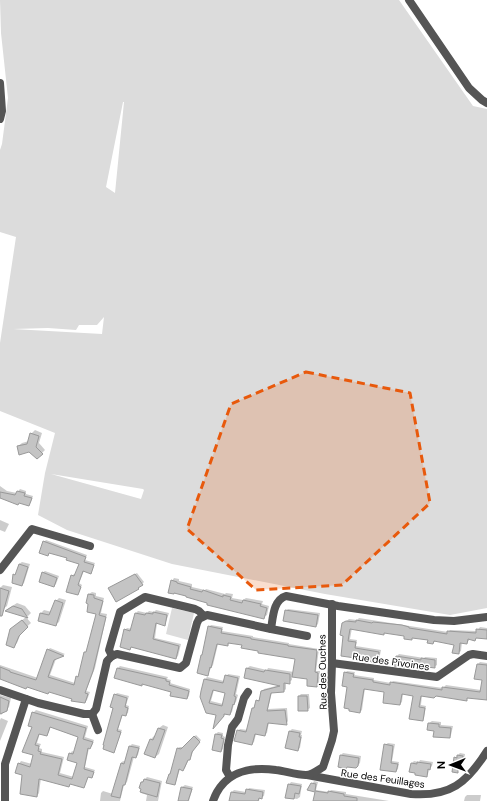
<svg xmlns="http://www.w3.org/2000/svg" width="487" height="801" font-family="'DM Sans',sans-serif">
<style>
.green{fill:#dcdcdc;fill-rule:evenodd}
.shadow{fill:#0003;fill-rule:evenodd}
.building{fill:#c4c4c4;stroke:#999;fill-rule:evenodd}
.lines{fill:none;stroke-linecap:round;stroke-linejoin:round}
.minor{stroke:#555;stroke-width:8}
.marked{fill:#e8590c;fill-opacity:0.2;stroke:#e8590c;stroke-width:3;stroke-dasharray:8 5;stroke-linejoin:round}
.labels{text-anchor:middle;stroke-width:3;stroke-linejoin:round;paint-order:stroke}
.street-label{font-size:10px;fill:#000;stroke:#fff}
</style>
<rect width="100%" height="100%" fill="#fff"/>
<!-- green -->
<g class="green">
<path d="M0,0H399L473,106L487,109V608L450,615L325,594L172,564L67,530L38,515L45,473L55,433L0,411V343L16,237L0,232V150L2,144L8,98L1,33ZM123,102H124L115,193L106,187ZM104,317L102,334L13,329L48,328L76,330L79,325H97ZM51,474L143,489L144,490L141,499Z"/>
<polygon points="172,608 194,613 188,640 166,634"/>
</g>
<!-- shadow -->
<g class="shadow">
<polygon points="35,430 42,433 39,443 45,450 37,458 30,451 18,446 22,443 29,441 31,434"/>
<polygon points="0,486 7,491 17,493 20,489 26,491 26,494 33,496 31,502 29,505 0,498"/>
<polygon points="0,520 9,524 5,532 0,530"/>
<polygon points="46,540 87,555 85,560 95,563 91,573 84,571 79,583 82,585 78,594 72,576 74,574 76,575 80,564 68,558 50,552 48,555 44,542"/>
<polygon points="22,562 30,564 24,583 22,585 14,575 17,573 19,564"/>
<polygon points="45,571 59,576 56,584 54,586 42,573"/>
<polygon points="137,573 144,582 138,588 109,588"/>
<polygon points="174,578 179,579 179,581 192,584 192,587 205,590 206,589 225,594 226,593 233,594 232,598 243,600 246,598 263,601 262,604 269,606 267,615 264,617 209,602 172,581"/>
<polygon points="3,585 12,587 7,606 3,609 0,608 0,588"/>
<polygon points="92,592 96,593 96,596 104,598 101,613 107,614 95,668 86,691 90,692 87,700 85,702 50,691 48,693 0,678 0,665 38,678 48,650 50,648 65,654 56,659 50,675 75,683 77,677 80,674 85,653 87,651 97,613 89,603 87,603 89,594"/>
<polygon points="59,598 66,600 59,622 55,625 39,620 41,613 44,610 52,612 56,601"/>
<polygon points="17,603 25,606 31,613 28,616 6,610"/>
<polygon points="288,609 320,613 318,624 316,626 286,611"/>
<polygon points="156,610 169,613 166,622 164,624 157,623 155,638 181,644 178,656 176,658 132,647 130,648 125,630 127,628 132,629 136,613 138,611 147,613 149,611 154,612"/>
<polygon points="26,617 31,623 22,631 17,643 14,646 15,626"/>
<polygon points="359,618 448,632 450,630 477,631 480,627 487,628 487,638 477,637 475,639 470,639 467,643 462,642 461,651 458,653 455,644 436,641 433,643 429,640 413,637 411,639 405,635 386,632 384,634 352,628 350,639 357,640 356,646 381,650 379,660 377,662 370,659 342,655 344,635 343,624 349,619 357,620"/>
<polygon points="211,625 223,627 222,631 253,636 253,637 289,643 289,644 319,649 316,671 320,671 319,683 316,686 308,678 292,676 292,680 289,682 286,682 286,689 284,691 272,692 268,709 287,708 288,721 286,724 269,722 267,733 264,735 256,734 254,742 252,744 238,731 240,729 248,730 253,708 256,705 257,701 260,699 262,692 264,689 280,685 247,668 250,666 267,670 268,668 294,672 296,658 243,645 230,642 228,645 218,644 213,665 207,675 202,655 203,654 209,627"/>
<polygon points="399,654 424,658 425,657 437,658 437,665 434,667 429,667 427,669 397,656"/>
<polygon points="480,662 487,663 487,699 468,698 466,700 436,695 422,695 421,705 426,706 424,718 422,720 414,695 403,693 402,702 400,704 386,691 365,688 362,710 360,712 349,687 345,673 347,671 355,672 354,675 374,678 374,680 391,683 393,681 443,688 446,685 481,690 483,679 475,678 478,664"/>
<polygon points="120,666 168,677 167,679 171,680 170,683 190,689 189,696 187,698 172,691 143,683 142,685 118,668"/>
<path d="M228,674L240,676L236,694L238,695L236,702L234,704L232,712L230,714L226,713L215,726L217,714L207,712L205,679L207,677L224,681ZM214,690L226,692L223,704L211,701Z"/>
<polygon points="117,693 129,696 126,705 129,706 128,713 125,715 123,714 118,729 122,730 115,749 113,752 114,707 115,695"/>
<polygon points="301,694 309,694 310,708 307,710 299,696"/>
<polygon points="0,695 11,698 9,707 1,715"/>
<path d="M36,710L88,726L85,737L94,740L92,746L89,748L85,767L95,770L92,777L89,776L83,787L71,783L69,786L41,778L39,793L37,796L19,764L21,761L32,764L35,754L33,727V713ZM51,726L79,736L74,752L72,751L70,754L78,763L74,777L60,773L64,757L42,752V749L39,748L41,744L37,743L40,733L47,735L49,732Z"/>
<polygon points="1,718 8,721 0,741 0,720"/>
<polygon points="432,721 441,722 441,725 453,726 451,735 449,737 435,730 429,723"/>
<polygon points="163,725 168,727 159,754 155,757 151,739 154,736 156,736 159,728"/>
<polygon points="292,729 302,731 301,735 302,735 300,748 297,750 286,748 290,731"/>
<polygon points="218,732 223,733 223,736 225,737 223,749 221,751 216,734"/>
<polygon points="196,735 201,740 194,749 191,757 189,759 185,768 183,770 180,769 176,782 175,784 170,774 171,772 178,748 180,747 184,747"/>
<polygon points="388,743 395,744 392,761 399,762 398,769 396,771 382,769 385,745"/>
<polygon points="132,744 140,746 138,755 136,757 134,757 127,782 124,785 120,801 100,801 101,793 103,791 113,794 121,763 123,761 126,762 130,746"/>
<polygon points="343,753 361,756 360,763 356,767 341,755"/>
<polygon points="460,753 465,754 463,766 457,772 455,758"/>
<polygon points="420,760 433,762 432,766 429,769 428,774 426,776 412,763 414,761 419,762"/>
<polygon points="147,777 162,781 158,801 146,801 147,795 141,793 142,788 142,782"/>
<polygon points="314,781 318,782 316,790 329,792 331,790 346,792 346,794 389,801 314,801 315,792 309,790"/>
<polygon points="291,782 302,784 300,797 297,799 286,797 289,785"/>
<polygon points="185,785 193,787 189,801 179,801 182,787"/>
<polygon points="249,788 265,790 264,796 260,798 259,801 230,801 232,792 234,790 246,792"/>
<polygon points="467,795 481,795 480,801 464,801 465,797"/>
</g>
<!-- building -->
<g class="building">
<polygon points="30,433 39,436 36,447 43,454 37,459 29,452 19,455 17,446 27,444"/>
<polygon points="17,491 25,493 24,496 32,498 29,506 19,503 18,505 0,498 0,492 15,495"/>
<polygon points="43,541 86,557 84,562 94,565 91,574 83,571 78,585 81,587 78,595 66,592 71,575 74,576 79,564 66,560 67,558 49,553 48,556 39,553"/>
<polygon points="19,564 28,567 22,586 12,583 13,574 15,575"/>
<polygon points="42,572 57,578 54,587 39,582"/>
<polygon points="135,574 143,585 138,588 139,589 116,602 108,588"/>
<polygon points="171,580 177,582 177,583 191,587 190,589 202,592 203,590 223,597 223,595 231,597 230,600 242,603 243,600 261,604 260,606 267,608 264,619 207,605 207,603 186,597 186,596 174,593 174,594 168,593"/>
<polygon points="0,588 9,591 2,616 0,616"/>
<polygon points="88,594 94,595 94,598 103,601 99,615 106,617 93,671 85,693 88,694 85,703 71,701 72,699 49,692 48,694 27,687 26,689 0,679 0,667 10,671 10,672 36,680 47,649 64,656 54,660 48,677 74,685 76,676 78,677 84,652 86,652 96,614 87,612 88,604 86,603"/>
<polygon points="55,600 63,603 56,626 38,621 40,613 49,615"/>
<polygon points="13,606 22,609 28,618 5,611"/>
<polygon points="285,610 318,615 316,627 283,621"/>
<polygon points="153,612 167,615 165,626 156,623 153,639 179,646 176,659 131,647 130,650 120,647 124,629 130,631 135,613 145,615 146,613 153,614"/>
<polygon points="22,620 28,627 19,636 14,648 6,645 10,629"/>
<polygon points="356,620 372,623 373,622 402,625 409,627 409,628 447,634 447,631 476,633 476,629 487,630 487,639 476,638 475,641 468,639 467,644 460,643 459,654 452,653 454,645 434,641 433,644 427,643 428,640 412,638 412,640 404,639 404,636 384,633 384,635 350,629 348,641 356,642 355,648 379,652 378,663 371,662 370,660 341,656 343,636 340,635 342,623 346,621 356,622"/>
<polygon points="208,626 222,629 221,633 251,638 251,639 288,645 288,646 317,650 315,672 318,673 317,687 307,686 307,679 292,677 295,659 258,653 258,651 241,648 242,645 228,643 228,646 217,644 211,668 210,667 208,676 197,673 201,655 202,655"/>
<polygon points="396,656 421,660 421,658 435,660 435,668 427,667 427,670 394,666"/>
<polygon points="477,664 487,665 487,700 467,698 467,701 436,696 434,698 421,696 419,707 425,708 423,721 409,719 413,696 402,694 400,705 383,703 384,692 364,689 360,713 349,711 349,709 344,708 347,687 342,686 344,672 354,674 353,677 373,680 373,682 390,685 390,682 442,690 442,687 480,692 482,680 474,679"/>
<polygon points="117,668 166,679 166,681 170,682 169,685 189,691 187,699 170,696 171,692 142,684 142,686 114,678"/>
<polygon points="246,668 264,672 265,670 290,674 290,684 284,683 284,692 271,693 267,711 285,710 287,725 268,723 265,736 255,734 252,745 234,741 237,730 246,732 252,708 254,708 256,700 259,701 261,691 280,686 244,678"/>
<path d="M225,675L238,678L234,696L236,697L234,705L233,704L230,715L224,714V716L213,729L216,715L206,713L200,697L201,691L204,679L223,683ZM213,690L225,693L222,706L209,703Z"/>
<polygon points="114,694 127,698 125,707 128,708 126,716 122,715 117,731 121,732 114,753 103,749 104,745 103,745 113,708 110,707"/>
<polygon points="298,696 307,696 308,711 298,711"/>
<polygon points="0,697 9,701 7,711 0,714"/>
<path d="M32,712L86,728L83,739L93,742L90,749L88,748L84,769L94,772L92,778L88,777L84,788L70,784L69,787L39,779L37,797L20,794L22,775L15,773L18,763L30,767L33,755L22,752L32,727L28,726ZM50,727L78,737L73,754L69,753L67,760L77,763L72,779L58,775L62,759L40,754L41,752L38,751L39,746L35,745L39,734L47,736Z"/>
<polygon points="428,723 439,724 439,727 451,728 450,738 433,737 434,731 427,730"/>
<polygon points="158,728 165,730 155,758 144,754 150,739 153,740"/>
<polygon points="289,731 300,733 299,737 301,737 298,751 285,748"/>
<polygon points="215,734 222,735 221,738 224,739 221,752 212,750"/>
<polygon points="194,736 200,742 192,752 190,760 188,760 183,771 179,769 175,785 166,783 169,774 170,774 177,748 181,749"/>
<polygon points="384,744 393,746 391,763 398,764 396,772 380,770"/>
<polygon points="129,746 139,748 136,758 132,757 125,785 123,785 120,798 111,796 121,763 124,764"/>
<polygon points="340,755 359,758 358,766 356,768 347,767 346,769 338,767"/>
<polygon points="457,755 463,756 461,769 458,769 458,773 452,772 454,757 457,758"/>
<polygon points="417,762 431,764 430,770 428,769 427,777 415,775 415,773 409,772 411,763 417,764"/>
<polygon points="144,779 160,783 157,797 140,792 141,789 139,788 141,782 143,782"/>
<polygon points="311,783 316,784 315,791 328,793 328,791 344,794 344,796 357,798 357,801 313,801 315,792 307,790"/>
<polygon points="288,784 301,786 299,794 295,793 294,799 285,798"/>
<polygon points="181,787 192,789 188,801 178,801"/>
<polygon points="246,789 263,792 262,799 259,798 258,801 229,801 231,792 245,794"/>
</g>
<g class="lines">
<!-- minor -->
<g class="minor">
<polyline points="409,0 469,88 482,100 487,103"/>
<polyline points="0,83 2,111 0,119"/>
<polyline points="0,570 32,529 90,546"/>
<polyline points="271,629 307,636"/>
<path d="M112,656L117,654L180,668L186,663L197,623L199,619L207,615L271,629C273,618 273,600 286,596L338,606L434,620L454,621L487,617"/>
<polyline points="112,656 109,650 120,612 145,597 195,609 199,611 204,616"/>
<polyline points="332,663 437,677 469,655 473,654 487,656"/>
<polyline points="0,690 38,703 84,714 92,714 96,709 107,661 112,656"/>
<polyline points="92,714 98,730"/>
<path d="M307,775L411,794C450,797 467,783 487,751"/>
<polyline points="230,777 226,770 228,745 232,727 238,719 244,698 248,692"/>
<polyline points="5,801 5,764 26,699"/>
<path d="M213,801C223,773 248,766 276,770C285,771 296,775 306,775C312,775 318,770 323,767L332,740L334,731L331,693L332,663V604"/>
</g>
</g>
<!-- marked area -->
<path class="marked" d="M306,372L410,393L430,503L342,585L256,590L187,529L231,404Z"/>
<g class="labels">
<!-- street labels -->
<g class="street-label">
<text transform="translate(391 661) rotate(8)" y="4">Rue des Pivoines</text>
<text transform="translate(322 672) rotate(-91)" y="4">Rue des Ouches</text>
<text transform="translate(383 778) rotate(8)" y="4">Rue des Feuillages</text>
</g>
</g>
<!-- north arrow -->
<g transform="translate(451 765) rotate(269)" stroke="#ffffff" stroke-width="3" paint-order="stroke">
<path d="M0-3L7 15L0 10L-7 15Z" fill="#000000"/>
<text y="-6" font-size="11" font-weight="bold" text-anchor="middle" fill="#000000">N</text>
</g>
</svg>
